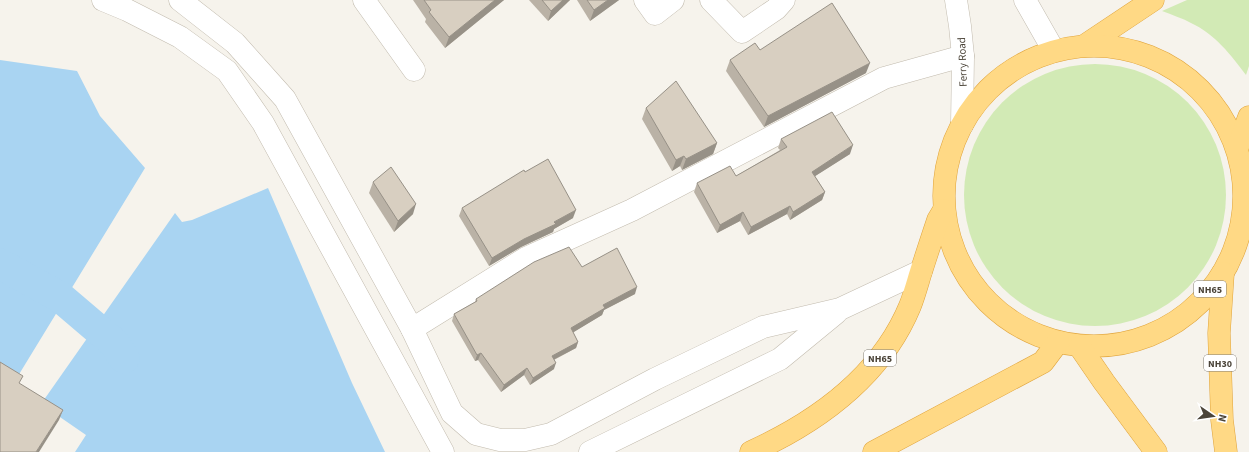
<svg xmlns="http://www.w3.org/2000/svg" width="1249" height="452" font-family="'Source Sans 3',sans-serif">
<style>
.green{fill:#d2eab5}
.water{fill:#a9d4f2}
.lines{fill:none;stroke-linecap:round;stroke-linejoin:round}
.canal{stroke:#a9d4f2;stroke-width:31}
.minor-casing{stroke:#c2bbae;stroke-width:23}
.tertiary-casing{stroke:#c2bbae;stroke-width:23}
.trunk-casing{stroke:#e0a43c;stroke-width:23}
.minor{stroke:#fff;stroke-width:22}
.tertiary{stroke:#fff;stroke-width:22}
.trunk{stroke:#ffd985;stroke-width:22}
.wall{fill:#bab2a6}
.shaded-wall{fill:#979187}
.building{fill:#d8cfc1;stroke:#979187}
.labels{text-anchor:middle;stroke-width:3;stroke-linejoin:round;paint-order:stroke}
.shield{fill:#fff;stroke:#817c74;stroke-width:1}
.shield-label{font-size:10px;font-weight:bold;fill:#4b4439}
.street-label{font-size:11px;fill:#4b4439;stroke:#fff}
</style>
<rect width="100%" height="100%" fill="#f6f3ec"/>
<!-- green -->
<g class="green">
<path d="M1187,0H1249V66L1246,75C1231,55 1215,34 1191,23C1182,18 1172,15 1162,11Z"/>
<circle cx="1095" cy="195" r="131"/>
</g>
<!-- water -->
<g class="water">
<polygon points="0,60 77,71 100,116 145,168 18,376 0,366"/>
<polygon points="268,188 352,383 385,452 75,452 86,435 41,404 175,213 182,222 192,220"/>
</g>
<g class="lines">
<!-- canal -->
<polyline class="canal" points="0,264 60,297 114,343 124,358"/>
<!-- minor casing -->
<g class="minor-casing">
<g id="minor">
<polyline points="364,0 414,70"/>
<polyline points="645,0 655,14 673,0"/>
<polyline points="711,0 742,32 776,9 784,0"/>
<polyline points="412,329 526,258 632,210 884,78 963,56"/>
</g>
</g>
<!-- tertiary casing -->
<g class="tertiary-casing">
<g id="tertiary">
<polyline points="103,0 127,10 180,37 227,71 263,123 443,452"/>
<polyline points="180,0 235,43 285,99 412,329 452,413 476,434 500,440 525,440 551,434 655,379 763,327 840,309 921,271"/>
<polyline points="956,0 960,26 963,56 962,125"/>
<polyline points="1025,0 1054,51"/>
<polyline points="590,452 780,359 836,313"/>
</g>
</g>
<!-- trunk casing -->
<g class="trunk-casing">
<g id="trunk">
<polyline points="1084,46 1153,0"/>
<circle cx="1094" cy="196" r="150"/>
<polyline points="1237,149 1249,117"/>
<polyline points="1223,273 1219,333 1222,420 1226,452"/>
<polyline points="1080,347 1104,382 1156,452"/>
<path d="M751,452C817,422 881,376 910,306C914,296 917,285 920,275C926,256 932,238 938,220L944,210"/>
<polyline points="874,452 1043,362 1058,342"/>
</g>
</g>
<!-- minor -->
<use href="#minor" class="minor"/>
<!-- tertiary -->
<use href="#tertiary" class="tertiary"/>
<!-- trunk -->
<use href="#trunk" class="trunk"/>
</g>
<!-- wall -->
<g class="wall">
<polygon points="413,0 504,0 445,48 425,22 426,19"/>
<polygon points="529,0 570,0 548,21"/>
<polygon points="577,0 619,0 590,21"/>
<polygon points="760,50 866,73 764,127 726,71 730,60"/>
<polygon points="646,108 717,143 713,154 682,170 680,166 672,171 642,119"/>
<polygon points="781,139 850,154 815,176 825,192 822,200 790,220 787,214 748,235 740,221 717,233 694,192 697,183 736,176 780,150 778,148"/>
<polygon points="525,172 573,218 554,229 553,232 521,247 489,266 459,216 462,208"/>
<polygon points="373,182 413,214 394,232 369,193"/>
<polygon points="582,267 635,294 604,310 602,315 573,332 578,342 576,348 554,360 554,369 530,385 524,375 501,392 478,360 475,361 452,321 454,314 475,302 476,299"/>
</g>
<!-- shaded-wall -->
<g class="shaded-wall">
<polygon points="495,0 504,0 445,48 449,37"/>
<polygon points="563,0 570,0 548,21 551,11"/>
<polygon points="608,0 619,0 590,21 594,10"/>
<polygon points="870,63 866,73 764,127 768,116"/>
<polygon points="717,143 713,154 682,170 686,159"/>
<polygon points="853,145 850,154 809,180 812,172"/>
<polygon points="684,156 680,166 672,171 676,160"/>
<polygon points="825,192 822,200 790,220 793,212"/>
<polygon points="416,204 413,214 394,232 398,221"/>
<polygon points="790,206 787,214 748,235 751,227"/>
<polygon points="576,210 573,218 554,229 553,232 521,247 489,266 492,258 524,239"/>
<polygon points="743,212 740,221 717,233 720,225"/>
<polygon points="637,287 635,294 604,310 602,315 569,335 571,328 603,305"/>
<polygon points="578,342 576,348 549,362 552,356"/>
<polygon points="481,353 478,360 475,361 477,355"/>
<polygon points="556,363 554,369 530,385 533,378"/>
<polygon points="527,368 524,375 501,392 504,385"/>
<polygon points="63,410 59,420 39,452 36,452"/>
</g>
<!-- building -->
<g class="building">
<polygon points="424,0 495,0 449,37 429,12 431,10"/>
<polygon points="542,0 563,0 551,11"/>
<polygon points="587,0 608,0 594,10"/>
<polygon points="832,3 870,63 768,116 730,60 755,43 760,50"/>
<polygon points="676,81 717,143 686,159 684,156 676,160 646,108"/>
<polygon points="832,112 853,145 812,172 825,192 793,212 790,206 751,227 743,212 720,225 697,183 730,166 736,176 787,147 781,139"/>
<polygon points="548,159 576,210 554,222 556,224 524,239 492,258 462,208 524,170 525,172"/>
<polygon points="391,167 416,204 398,221 373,182"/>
<polygon points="569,247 582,267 617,248 637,287 603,305 605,308 571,328 578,342 552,356 556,363 533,378 527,368 504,385 481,353 477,355 454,314 477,301 476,299 534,262"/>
<polygon points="0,362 23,376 19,383 63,410 36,452 0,452"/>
</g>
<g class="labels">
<!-- shield labels -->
<g class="shield">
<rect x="1194" y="281" width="32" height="16" rx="3"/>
<rect x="864" y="350" width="32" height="16" rx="3"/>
<rect x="1204" y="355" width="32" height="16" rx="3"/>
</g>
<g class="shield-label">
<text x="1210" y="293">NH65</text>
<text x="880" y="362">NH65</text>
<text x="1220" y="367">NH30</text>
</g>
<!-- street labels -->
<g class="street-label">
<text transform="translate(962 62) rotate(-92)" y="4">Ferry Road</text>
</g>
</g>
<!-- north arrow -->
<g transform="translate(1213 416) rotate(103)" stroke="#ffffff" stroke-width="3" paint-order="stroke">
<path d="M0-3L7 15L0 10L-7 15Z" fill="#4b4439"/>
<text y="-6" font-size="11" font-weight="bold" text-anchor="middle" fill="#4b4439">N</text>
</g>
</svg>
